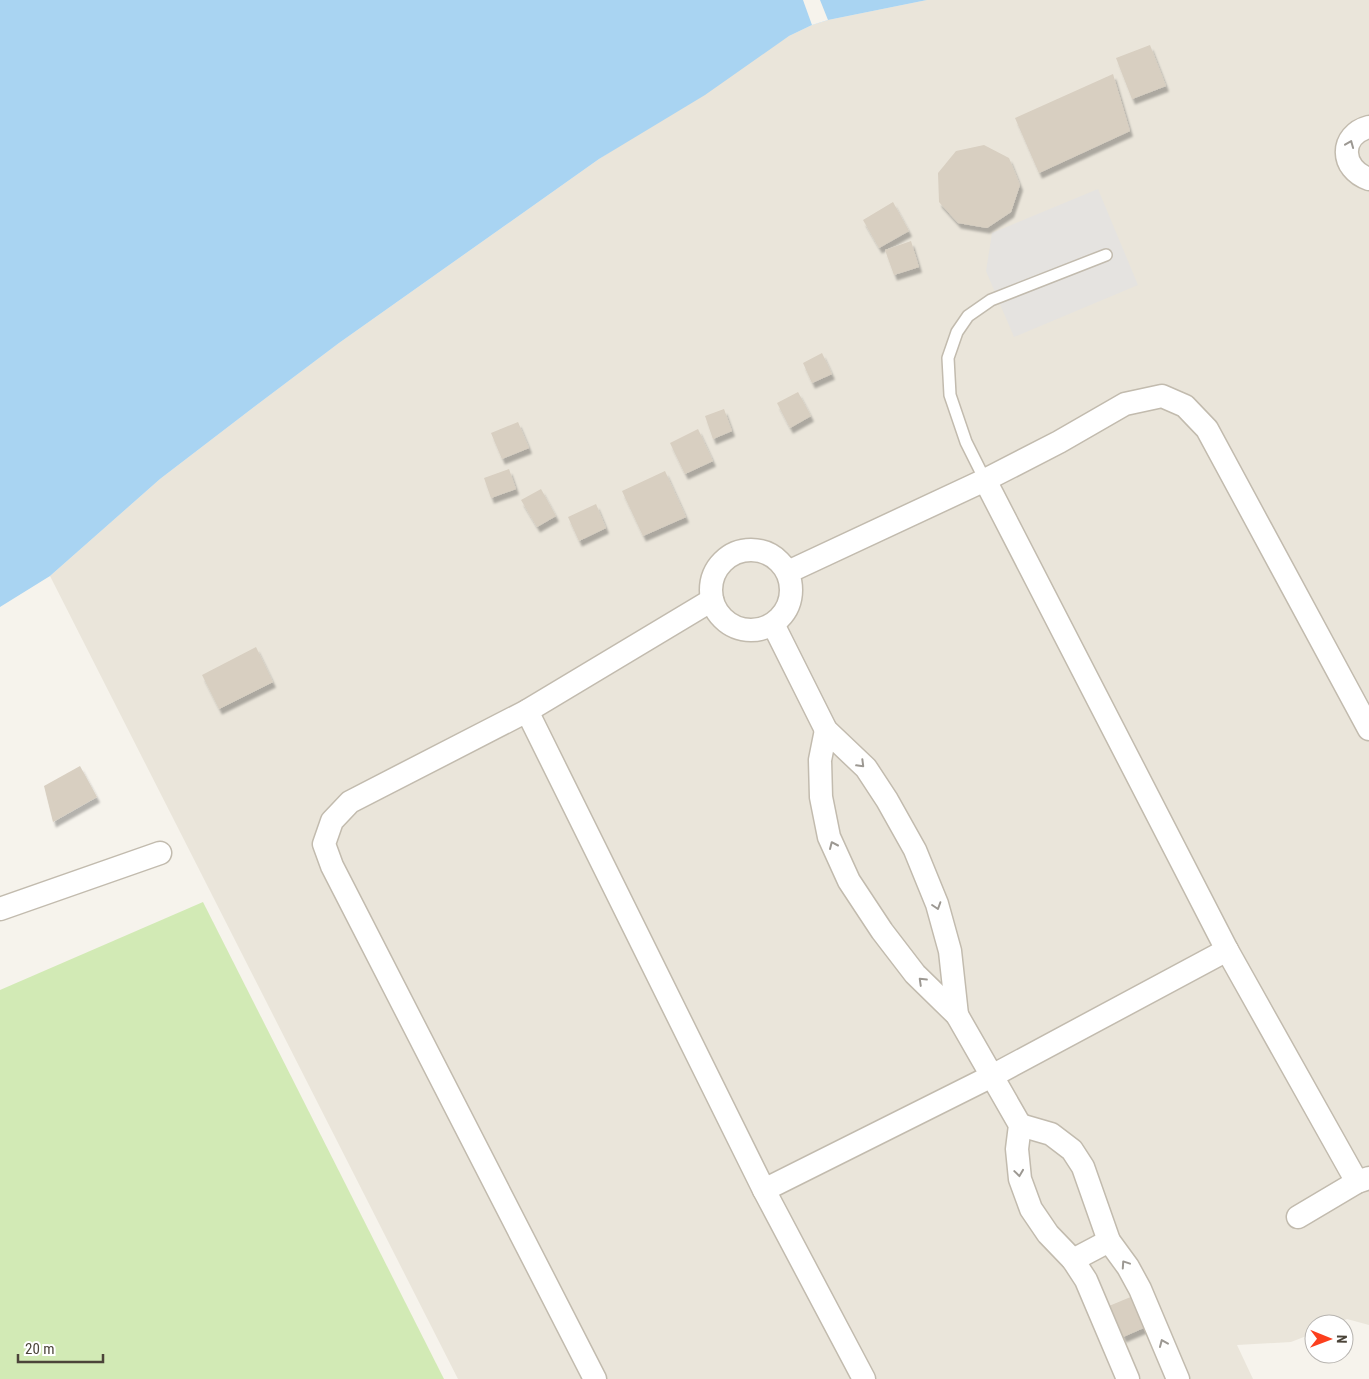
<svg xmlns="http://www.w3.org/2000/svg" width="1369" height="1379" font-family="'Roboto Condensed',sans-serif">
<style>
.residential{fill:#eae5da}
.green{fill:#d2eab5}
.parking{fill:#e5e3e0}
.water{fill:#a9d4f2}
.pier{fill:#f6f3ec}
.building{fill:#d8cfc1;filter:url(#shadow)}
.lines{fill:none;stroke-linecap:round;stroke-linejoin:round}
.lane-casing{stroke:#c2bbae;stroke-width:14}
.street-casing{stroke:#c2bbae;stroke-width:25}
.lane{stroke:#fff;stroke-width:11}
.street{stroke:#fff;stroke-width:22}
.oneway{stroke:#9c9892}
</style>
<defs>
<filter id="shadow"><feDropShadow dx="3" dy="5.5" stdDeviation="1" flood-color="#0004"/></filter>
</defs>
<rect width="100%" height="100%" fill="#f6f3ec"/>
<!-- residential -->
<polygon class="residential" points="927,0 1369,0 1369,1325 1347,1319 1336,1324 1314,1324 1314,1333 1291,1342 1237,1345 1253,1379 458,1379 50,576 160,479 254,407 339,343 599,159 789,36 812,25 828,20"/>
<!-- green -->
<polygon class="green" points="203,902 444,1379 0,1379 0,990"/>
<!-- parking -->
<polygon class="parking" points="1098,189 1138,285 1014,337 986,271 992,233"/>
<!-- water -->
<polygon class="water" points="0,0 927,0 828,20 812,25 789,36 705,95 599,159 339,343 254,407 160,479 50,576 0,607"/>
<!-- pier -->
<polygon class="pier" points="803,0 820,0 828,20 812,25"/>
<!-- building -->
<g class="building">
<polygon points="1150,45 1166,86 1132,99 1116,58"/>
<polygon points="1113,74 1130,131 1039,173 1015,118"/>
<polygon points="984,145 1009,158 1020,185 1011,212 987,228 958,223 939,202 938,173 956,151"/>
<polygon points="893,202 909,231 879,248 863,220"/>
<polygon points="911,241 919,267 894,275 885,250"/>
<polygon points="822,353 832,374 812,383 803,363"/>
<polygon points="798,392 811,416 790,428 777,403"/>
<polygon points="724,409 732,431 713,439 705,416"/>
<polygon points="518,422 529,448 502,459 491,433"/>
<polygon points="698,429 713,461 685,474 670,443"/>
<polygon points="509,469 516,489 491,498 484,478"/>
<polygon points="665,471 686,517 643,536 622,491"/>
<polygon points="541,489 556,516 537,527 521,500"/>
<polygon points="596,504 606,528 579,541 568,517"/>
<polygon points="256,647 273,682 219,709 202,675"/>
<polygon points="80,766 97,797 53,822 44,786"/>
<polygon points="1133,1296 1146,1327 1123,1337 1109,1306"/>
</g>
<g class="lines">
<!-- lane casing -->
<g class="lane-casing">
<polyline id="lane" points="985,480 966,442 950,395 948,358 957,332 968,316 991,300 1106,255"/>
</g>
<!-- street casing -->
<g class="street-casing">
<g id="street">
<path d="M1369,127C1339,135 1340,169 1369,179"/>
<polyline points="985,480 1227,950 1357,1182"/>
<circle cx="751" cy="590" r="40"/>
<polyline points="788,572 985,480 1059,442 1125,404 1162,396 1185,406 1207,429 1369,729"/>
<polyline points="773,624 826,730 866,768 887,800 915,850 937,904 950,951 957,1015"/>
<polyline points="527,711 764,1190 864,1379"/>
<polyline points="826,730 820,760 821,797 829,837 849,881 882,931 915,974 957,1015 1020,1125 1017,1149 1020,1179 1031,1209 1048,1234 1073,1260 1086,1280 1128,1379"/>
<polyline points="0,909 160,853"/>
<polyline points="1020,1125 1051,1134 1072,1150 1083,1167 1109,1241 1128,1267 1140,1289 1178,1379"/>
<polyline points="764,1190 992,1076 1227,950"/>
<polyline points="1298,1217 1357,1182 1369,1178"/>
<polyline points="1073,1260 1109,1241"/>
<polyline points="595,1379 332,866 324,844 332,821 350,802 527,711 712,600"/>
</g>
</g>
<!-- lane -->
<use href="#lane" class="lane"/>
<!-- street -->
<use href="#street" class="street"/>
</g>
<!-- one-way arrows -->
<defs><path id="oneway-chevron" d="M-2-3.5L2.5 0L-2 3.5" fill="none" stroke-width="1.6" stroke-linecap="round" stroke-linejoin="round" transform="scale(1.25)"/></defs>
<g class="oneway">
<use href="#oneway-chevron" transform="translate(1350 144) rotate(-68)"/>
<use href="#oneway-chevron" transform="translate(861 764) rotate(45)"/>
<use href="#oneway-chevron" transform="translate(833 845) rotate(-114)"/>
<use href="#oneway-chevron" transform="translate(937 906) rotate(72)"/>
<use href="#oneway-chevron" transform="translate(922 981) rotate(-136)"/>
<use href="#oneway-chevron" transform="translate(1019 1173) rotate(82)"/>
<use href="#oneway-chevron" transform="translate(1125 1264) rotate(-124)"/>
<use href="#oneway-chevron" transform="translate(1163 1343) rotate(-113)"/>
</g>
<!-- north arrow -->
<g transform="translate(1329 1339) rotate(91)"><circle r="24" fill="#ffffff" stroke="#b7b4b0"/>
<path d="M0-4L9 19L0 12L-9 19Z" fill="#fc3f1d"/>
<text y="-8" font-size="14" font-weight="bold" text-anchor="middle" fill="#4b4439">N</text>
</g>
<!-- scale -->
<path d="M18 1354v8h85v-8" fill="none" stroke="#4b4439" stroke-width="2.5"/>
<text x="25" y="1354" font-size="15" fill="#4b4439" stroke="#ffffff" stroke-width="4" paint-order="stroke">20 m</text>
</svg>
